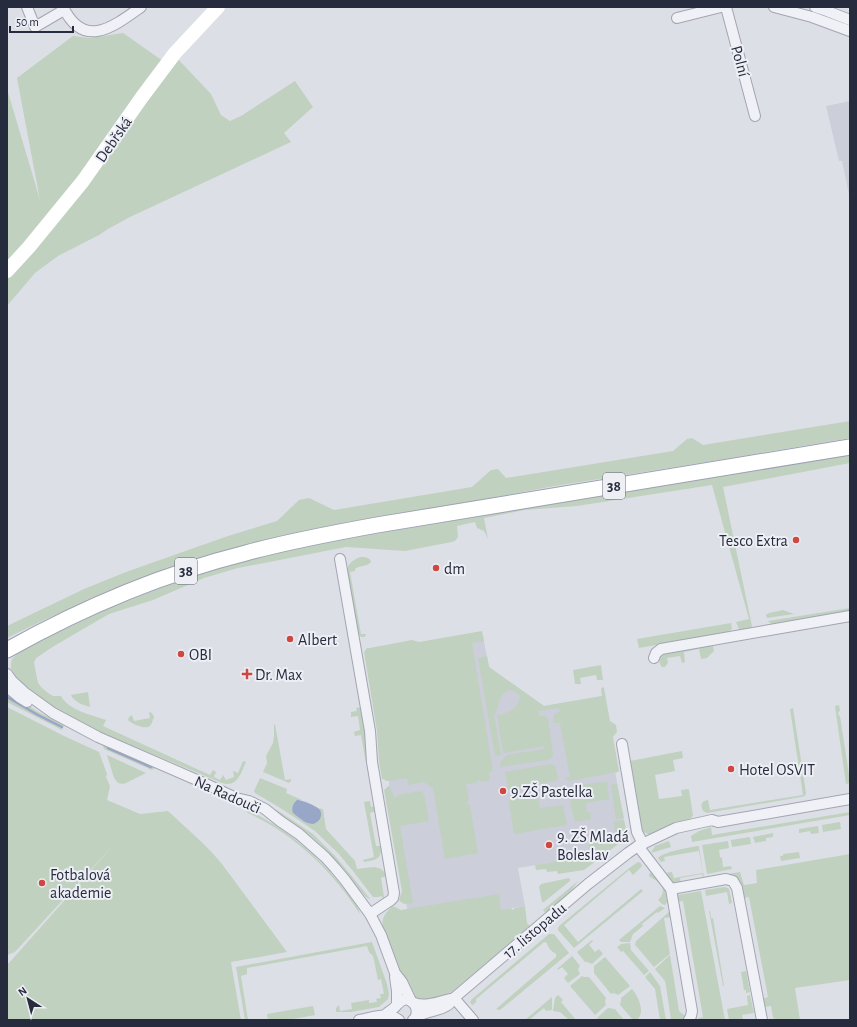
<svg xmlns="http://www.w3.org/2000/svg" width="857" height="1027" font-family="'Alegreya Sans',sans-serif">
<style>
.built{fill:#ccced9}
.green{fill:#c0d1bf}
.water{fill:#98a6c8}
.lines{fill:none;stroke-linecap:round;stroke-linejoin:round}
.stream{stroke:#98a6c8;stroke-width:2.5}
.street-casing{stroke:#a3a5b1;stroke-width:12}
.primary-casing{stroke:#9da1b3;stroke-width:17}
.street{stroke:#f0f1f6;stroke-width:10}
.secondary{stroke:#fff;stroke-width:14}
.primary{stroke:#fff;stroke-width:15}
.poi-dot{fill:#ce4740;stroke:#edeff5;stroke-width:1.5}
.labels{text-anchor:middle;stroke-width:4;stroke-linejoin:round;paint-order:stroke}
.shield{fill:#edeff5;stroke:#626675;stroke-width:1}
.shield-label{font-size:15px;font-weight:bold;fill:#272b3e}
.street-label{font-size:16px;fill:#272b3e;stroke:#edeff5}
.poi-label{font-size:16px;fill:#272b3e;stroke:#edeff5;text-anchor:start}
</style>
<rect width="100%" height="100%" fill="#dddfe7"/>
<!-- built -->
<g class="built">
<polygon points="850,101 850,199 842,161 839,161 826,106"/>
<polygon points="483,637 489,667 544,706 602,696 626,834 624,837 588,843 590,856 518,868 525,906 507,909 414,951 387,787 389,786 389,781 386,781 372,655"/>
</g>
<!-- green -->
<g class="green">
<polygon points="123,33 163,61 80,180 7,269 7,89 40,200 17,78 73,36 89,38"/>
<polygon points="175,56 211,94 221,115 230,121 241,116 295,81 313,107 284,133 291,142 130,217 108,229 99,235 58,256 35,273 7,306 7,274"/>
<polygon points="850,421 850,438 719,460 549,487 455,505 323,527 279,537 233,548 196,560 107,592 44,620 7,638 7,626 84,589 126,572 228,536 277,521 299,500 309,498 334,510 472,487 491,470 498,469 506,478 673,451 687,439 692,438 703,445"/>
<path d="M850,455V463L723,487L752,626L751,628L741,630L739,629L736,622L749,619L712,485L577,506L525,510L484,518L488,539L484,531L477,528L475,522L457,526L458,537L455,541L452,542L405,551L346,547L238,568L204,578L153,600L109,614L54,646L36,658L34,663L38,683L42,688L48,693L53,696H61C68,710 92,715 106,720L103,726L210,775L213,770L216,772L214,777L220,780L223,775L226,780L234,777L233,771L238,773L243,761L246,762C241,773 237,788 222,783L100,732L64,714L38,698L15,677L11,668V663L12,659L17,654L29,646L112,607L182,580L237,562L324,542L551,502Z"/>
<path d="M360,557C365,557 370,557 371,562C367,567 360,565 355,569V571L350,572L361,634H366L365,637H361L358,633L347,571C347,564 353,560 360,557Z"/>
<polygon points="850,608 850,612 773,624 770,623 768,621"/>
<polygon points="783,610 794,614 767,618 766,615 769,613"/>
<polygon points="731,623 732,629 728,632 639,648 637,639"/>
<polygon points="482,631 484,641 472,643 493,771 489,772 490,780 481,782 480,780 477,781 476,783 466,784 469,800 467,802 467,804 470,805 478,853 445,859 433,788 424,782 408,785 407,778 389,781 382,779 379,762 377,731 364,652 367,648 370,648 412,640 419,642"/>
<path d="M710,645L713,646L714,651L707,658L701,659L699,649L684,652L685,662L682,663L680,656L667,658L668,663L665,667H662C657,661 660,656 666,653Z"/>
<path d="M487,656L489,667L544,706L602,696L601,689L603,687L604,688L610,721L616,725L617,732L613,737L619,771L618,772L569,781L564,778L570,777L560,723H554C553,718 553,713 560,712L559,708L538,711L539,716H545L548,719L553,753L552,758L548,760L500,767V763L507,755L545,749L544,746L503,753L497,715C507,714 520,708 520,696C505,680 498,701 496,714H494L501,755L495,756L478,658Z"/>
<polygon points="601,665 603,680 597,680 596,675 580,678 581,684 575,684 573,670"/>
<polygon points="7,692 40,713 53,719 64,725 62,730 7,702"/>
<path d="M88,692L90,707C83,705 74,702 71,695Z"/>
<polygon points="839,705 840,711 838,712 839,716 840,716 850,781 850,783 846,784 835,706"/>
<path d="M7,707L64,736L99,752L107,774L106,777L110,786L107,800L140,814L168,811C186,828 206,844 222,864L287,952L231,962L241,1020H7V963H9L117,841L15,952L7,955Z"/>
<polygon points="361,707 366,733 367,763 366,763 361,735 355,736 354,732 360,730 358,716 351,717 351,712 357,711 356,708"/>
<path d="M793,708L806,793L805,796L801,797L707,813L703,811C700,805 701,801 708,800L710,810L803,795L790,709Z"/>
<path d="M149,712L152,713L154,717C153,719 152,724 150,726C145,730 132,724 128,720L129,717L132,715L134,721L150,718Z"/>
<polygon points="275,724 285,780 291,779 291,781 289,783 263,772 267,763 266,756 273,743 274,736 274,725"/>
<polygon points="102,743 154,767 155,768 152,770 104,749"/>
<path d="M682,751L683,758L673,760L675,771L655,775L659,799L682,796L681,790L688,789L689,790L693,815L692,817L690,819L673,824L650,835C645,833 643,832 640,827L629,762L630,761Z"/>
<polygon points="107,755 146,773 126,783 123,784 118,783 114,778"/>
<polygon points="551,764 554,765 556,768 558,778 556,781 510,789 508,788 505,772"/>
<path d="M260,778L287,789L286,793L302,800L295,801C292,805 292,808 293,813C297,816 307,824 312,824C321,824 323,813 318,808L323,809L326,829L355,861L357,869C368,868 382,863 386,876L381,878L384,897L383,898L381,896L378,897H373L353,871L338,853L315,831L282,809L255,793L254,791Z"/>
<path d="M607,782L609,799L586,803L587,812H590L591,819L575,822C573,814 570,804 570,796C570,783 597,783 607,782Z"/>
<polygon points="617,784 624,818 616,819 611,785"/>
<path d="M389,786L395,798L398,795L420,791L424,794L429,821L400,826L413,903C406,904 403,905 399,900L402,891L384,790Z"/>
<polygon points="537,792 540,808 563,805 567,825 514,834 509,802 510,798 513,796"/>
<path d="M253,797L280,812L313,834L335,856L350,874L371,900L365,896C348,876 332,854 312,837C294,822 272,811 251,799Z"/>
<path d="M370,801L371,807L375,806L376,811L370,813L376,846H381C382,860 375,860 364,862L363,860L374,857L364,802Z"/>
<path d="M247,810C287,828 323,860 349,895C353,901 359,907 360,914C353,904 346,893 338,884C314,854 281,828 246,812Z"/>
<polygon points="850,812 850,815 692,842 691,836 699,831 711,827 712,835"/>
<polygon points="624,820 626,829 629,832 629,836 584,870 558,874 557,871 547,872 546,869 536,870 535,865 590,856 588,843 616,839 614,822"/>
<polygon points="840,822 841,829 823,832 822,825"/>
<polygon points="818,826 819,833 811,834 810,831 799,833 799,829"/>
<polygon points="773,833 773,837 766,838 766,841 755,843 753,837"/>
<polygon points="750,837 751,844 732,847 731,840"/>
<polygon points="669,841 671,847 651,853 655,846"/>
<polygon points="728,841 729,848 719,850 720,857 722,858 723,867 731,866 732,869 707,874 702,845"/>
<path d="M699,846L704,878L740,872L744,885L757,883L756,870L850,854V980L795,988L800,1020H778L773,1018L771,1006L764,1007L762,999L768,997L749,897L743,898C742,866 726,876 704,880L702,874L680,878L681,884H673L665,875V873L672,872L674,878L703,873L699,851L664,857L665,861L661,862L658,858C663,852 690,847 699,846Z"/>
<polygon points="799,852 800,858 781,861 780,856 783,856 783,854"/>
<polygon points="638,862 641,863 642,866 633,875 629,870 564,925 578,942 641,889 643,891 574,948 558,930 558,928 559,926 628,869"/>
<path d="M652,872L665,889L667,902L665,905L662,904L658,900C664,895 665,887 658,882C655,879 652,879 649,876V874Z"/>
<polygon points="569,878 570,880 570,881 544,902 542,902 539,887 541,884"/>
<polygon points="578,881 568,895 546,913 543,910"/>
<polygon points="724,887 728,888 729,889 732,903 729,904 727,892 706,896 705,890"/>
<polygon points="701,891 725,1020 697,1020 697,1019 703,1017 683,901 677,902 677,895"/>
<path d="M499,894L501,910L511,908L512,910L514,909L515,908L525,906L527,923L530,926L453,991L437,1000L423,1001L413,996L406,986L383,929C381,918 385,913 393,906L401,910L407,909Z"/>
<polygon points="660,906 665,908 658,913 657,912 642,924 643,926 633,934 630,942 621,942 619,940"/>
<polygon points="709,911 710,911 711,918 713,918 724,986 723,986"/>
<polygon points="669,912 670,913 671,917 664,918 670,954 654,967 637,947 635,945 636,941"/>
<path d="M549,934H554L569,953L500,1010L496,1009L556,957V954C551,951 548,948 547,943L544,942L476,999V1002L473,1005L471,1004L470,1002L472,999Z"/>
<polygon points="592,940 593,941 589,945 595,952 599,949 603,954 592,964 587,962 585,962 577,952"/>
<polygon points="372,942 387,984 389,994 388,999 379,1007 351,1012 336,1012 336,1008 339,1005 340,1011 352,1009 351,1003 369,1000 369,1003 377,1002 376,999 381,998 380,994 384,994 381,979 378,980 374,960 373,956 369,952 367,946 247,968 247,974 241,976 248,1020 245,1020 236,967"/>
<polygon points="630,943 631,950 649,971 644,975 623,951 621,952 617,947 621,944"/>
<polygon points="670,955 679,1011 685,1016 682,1020 671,1020 666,986 665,981 655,969"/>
<polygon points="572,956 580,966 578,969 580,974 568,983 564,978 568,974 562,967 558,970 557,969"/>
<polygon points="605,957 630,986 618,995 614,993 611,994 594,973 594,966"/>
<polygon points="746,971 750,992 746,993 746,990 744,990 741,972"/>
<polygon points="650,972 660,986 666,1020 660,1020 655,989 645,977"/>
<polygon points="582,976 584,977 589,977 606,998 605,1001 606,1005 595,1015 570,986"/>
<path d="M632,989C638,996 646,1012 637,1020H633L620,1005L621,1000V998Z"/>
<polygon points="558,995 563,1000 561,1002 576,1020 569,1020 560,1012 553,1011 555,998"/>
<polygon points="750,995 754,1013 742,1015 743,1020 729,1020 727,1009 748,1005 747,996"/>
<polygon points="552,997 552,1010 546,1011 544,1008 529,1020 525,1020"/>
<polygon points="313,1006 315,1015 288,1020 268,1020 267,1014"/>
<polygon points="608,1008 615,1009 624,1020 599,1020 597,1018"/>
</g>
<!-- water -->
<path class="water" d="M297,800C302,800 317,806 320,810C322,813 321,817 320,819C312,831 300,818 293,813C291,808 293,803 297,800Z"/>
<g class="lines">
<!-- stream -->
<g class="stream">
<polyline points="7,697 38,715 62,727"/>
<polyline points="108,748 151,767"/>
</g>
<!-- street casing -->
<g class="street-casing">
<g id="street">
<polyline points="27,7 35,27 64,10"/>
<path d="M63,7C84,50 113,27 141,7"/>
<polyline points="726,7 755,116"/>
<polyline points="774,7 812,17 850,31"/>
<polyline points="815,7 827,11 850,20"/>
<polyline points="677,18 721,7"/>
<polyline points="340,559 370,731 372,762 394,893 393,898 391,900 370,914"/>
<polyline points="654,658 656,653 661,649 850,616"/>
<polyline points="7,674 12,681 24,692 53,713 98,737 206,784 236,798 249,801 265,809 280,821 299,834 325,857 335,868 345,880 370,914 381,935 395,973 402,982 411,1001"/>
<polyline points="7,687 19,697 27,702"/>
<polyline points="622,744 637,832 643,844"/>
<polyline points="638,846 671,889 692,1011 691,1016 689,1020"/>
<polyline points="671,889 726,879 733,881 737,888 762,1020"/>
<polyline points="395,977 397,991 397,1003"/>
<polyline points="454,998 473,1020"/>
<path d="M414,1003C426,1007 438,1002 450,999"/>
<path d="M385,1015C387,1013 390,1011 393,1009C399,1003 405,994 414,1004C417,1007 417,1012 416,1016"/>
<path d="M359,1020C372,1018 387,1011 399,1020"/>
<path d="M413,1020C422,1010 437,1013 448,1005C450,1004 452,1000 454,998L588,884L628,853L638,846L676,828L712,820L718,822L850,799"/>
</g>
</g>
<!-- primary casing -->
<g class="primary-casing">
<path id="primary" d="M7,650C82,608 162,574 246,553C289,541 333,533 377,525L850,447"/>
</g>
<!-- street -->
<use href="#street" class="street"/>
<!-- secondary -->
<polyline class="secondary" points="7,271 29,247 83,181 142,97 175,53 218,7"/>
<!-- primary -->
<use href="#primary" class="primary"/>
</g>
<!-- markers -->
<g class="poi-dot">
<circle cx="796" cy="540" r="4"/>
<circle cx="436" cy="568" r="4"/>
<circle cx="290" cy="639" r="4"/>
<circle cx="181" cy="654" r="4"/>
<path d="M245 668h4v4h4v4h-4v4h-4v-4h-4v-4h4z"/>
<circle cx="731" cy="769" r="4"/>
<circle cx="503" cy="791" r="4"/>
<circle cx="549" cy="845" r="4"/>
<circle cx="42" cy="883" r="4"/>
</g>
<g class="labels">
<!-- shield labels -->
<g class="shield">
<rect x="603" y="473" width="22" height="26" rx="3"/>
<rect x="175" y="558" width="22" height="26" rx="3"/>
</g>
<g class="shield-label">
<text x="614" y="491">38</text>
<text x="186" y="576">38</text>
</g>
<!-- street labels -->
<g class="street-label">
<text transform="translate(741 61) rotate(75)" y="6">Polní</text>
<text transform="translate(113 139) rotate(-55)" y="6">Debřská</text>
<text transform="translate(228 794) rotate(24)" y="6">Na Radouči</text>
<text transform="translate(534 930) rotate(-40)" y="6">17. listopadu</text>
</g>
<!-- poi labels -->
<g class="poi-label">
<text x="788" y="546" text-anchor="end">Tesco Extra</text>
<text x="444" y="574">dm</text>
<text x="298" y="645">Albert</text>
<text x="189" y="660">OBI</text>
<text x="255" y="680">Dr. Max</text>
<text x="739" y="775">Hotel OSVIT</text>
<text x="511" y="797">9.ZŠ Pastelka</text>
<text x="557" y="842">9. ZŠ Mladá<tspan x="557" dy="18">Boleslav</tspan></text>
<text x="50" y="880">Fotbalová<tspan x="50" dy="18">akademie</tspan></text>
</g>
</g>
<!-- border -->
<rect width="857" height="1027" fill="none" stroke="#272b3e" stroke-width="16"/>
<!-- north arrow -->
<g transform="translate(28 999) rotate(324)" stroke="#edeff5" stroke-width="3" paint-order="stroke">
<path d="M0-3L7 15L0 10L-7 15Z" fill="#272b3e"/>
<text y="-6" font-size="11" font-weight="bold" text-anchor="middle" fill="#272b3e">N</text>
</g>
<!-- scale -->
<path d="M10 26v6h63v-6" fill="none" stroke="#272b3e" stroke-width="2"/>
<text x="16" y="26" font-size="12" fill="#272b3e" stroke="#edeff5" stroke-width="3" paint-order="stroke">50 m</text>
</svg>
